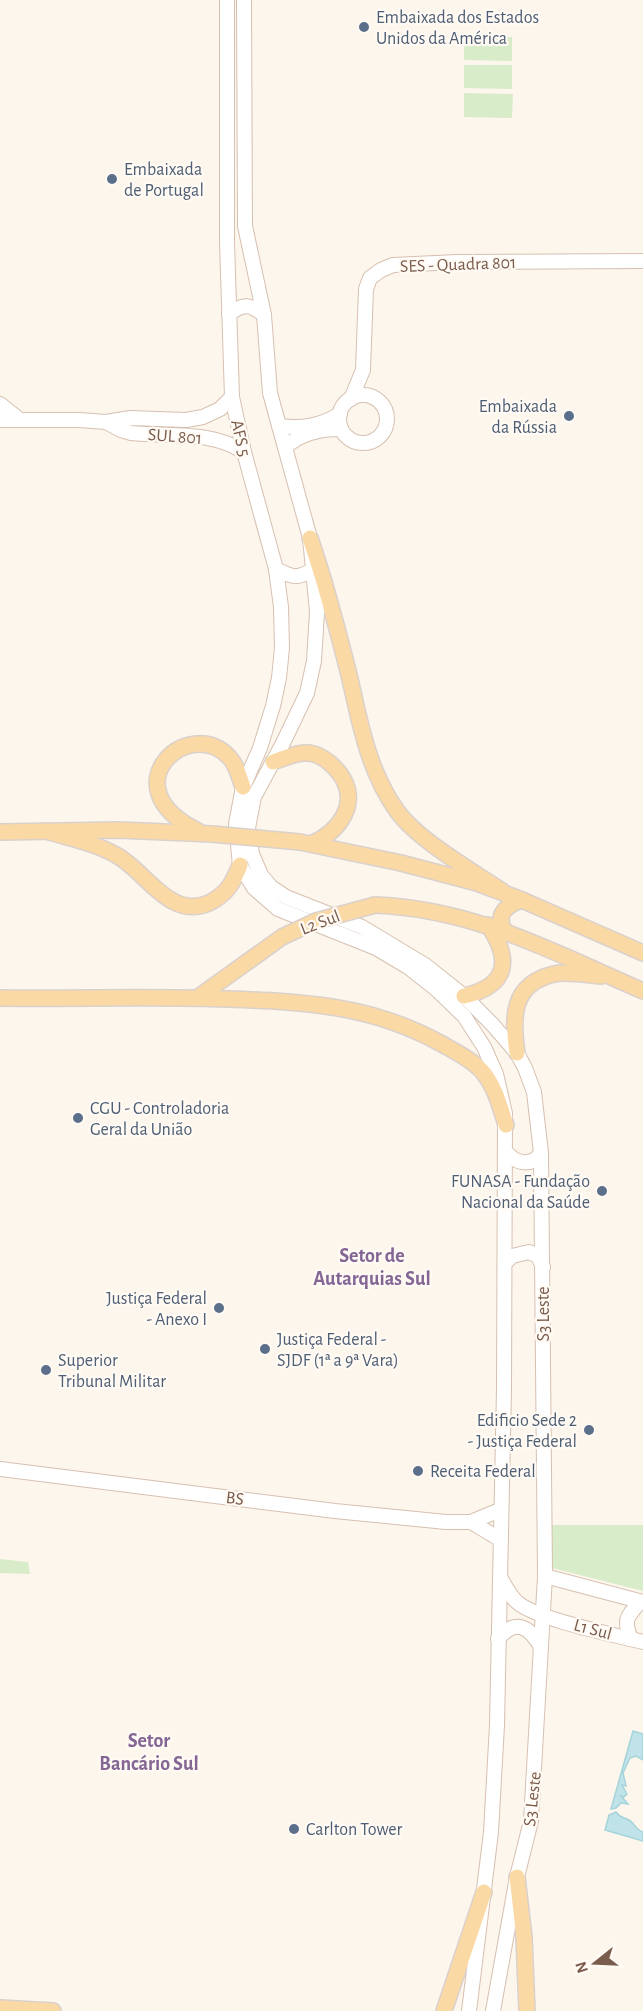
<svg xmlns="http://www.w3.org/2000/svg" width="643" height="2011" font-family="'Alegreya Sans',sans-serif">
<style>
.green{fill:#d8ecc9}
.water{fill:#bfe3e8;stroke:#a5d3da;stroke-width:1.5}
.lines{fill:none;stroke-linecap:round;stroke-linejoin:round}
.secondary-casing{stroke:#d6c0b0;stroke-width:16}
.primary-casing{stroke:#dad1cd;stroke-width:18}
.secondary{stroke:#fff;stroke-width:14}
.primary{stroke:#fbd9a5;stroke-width:15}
.primary-bridge-casing{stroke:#dad1cd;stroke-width:18;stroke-linecap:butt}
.primary-bridge{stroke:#fbd9a5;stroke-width:15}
.service-dot{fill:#5c6f8a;stroke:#fffaf3;stroke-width:2}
.labels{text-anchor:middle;stroke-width:4.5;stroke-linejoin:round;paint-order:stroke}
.service-label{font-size:18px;fill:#4e5e75;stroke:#fffaf3;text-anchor:start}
.street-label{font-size:18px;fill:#7a5c4d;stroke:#fffaf3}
.neighbourhood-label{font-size:20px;font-weight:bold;fill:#846695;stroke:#fffaf3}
</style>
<rect width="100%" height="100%" fill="#fdf6ec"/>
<!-- green -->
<g class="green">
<polygon points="464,37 512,37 512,61 464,60"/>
<polygon points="464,65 512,65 512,89 464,88"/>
<polygon points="464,93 513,94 512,118 464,117"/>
<polygon points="551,1525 643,1525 643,1591 552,1568"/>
<polygon points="0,1559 28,1562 30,1574 0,1573"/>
</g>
<!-- water -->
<g class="water">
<polygon points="633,1731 643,1734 643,1760 636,1756 630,1758 623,1773 626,1786 622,1785 627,1794 624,1797 621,1796 628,1804 621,1803 616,1808 611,1809"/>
<path d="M616,1812C620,1818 623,1817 629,1820C635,1823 635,1830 643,1832V1841L605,1830L609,1815Z"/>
</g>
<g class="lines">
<!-- secondary casing -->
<g class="secondary-casing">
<g id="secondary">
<polyline points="227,0 227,242 232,397 244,452 276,569 281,607 282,648 279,678 273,706 260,748 243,787 236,824 240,865 254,888 278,909 376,948 408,967 436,989 464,1016 484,1047 496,1074 505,1113 504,1389 497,1725 491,1832 469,2011"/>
<polyline points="244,0 245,226 264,315 270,393 310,538 317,612 314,661 307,693 283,743 254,797 248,828 252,854 261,875 271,887 286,897 362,927 425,965 464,996 492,1024 517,1053 525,1068 534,1092 541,1153 545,1576 531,1821 517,1877 493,2011"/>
<path d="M229,314C244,303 250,304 264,315"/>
<circle cx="363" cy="419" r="24"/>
<polyline points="351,399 363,370 366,289 370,278 381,270 393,265 457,262 643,261"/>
<polyline points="0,404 20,420"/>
<polyline points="0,420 79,420 106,422 130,418 186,420 203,417 220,409 232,397"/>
<path d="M106,422L121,430L131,433C170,437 210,430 244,452"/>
<path d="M279,426C302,429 320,426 340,414"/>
<path d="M285,447C302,433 319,429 341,429"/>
<path d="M276,569C293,578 298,579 314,569"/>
<path d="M505,1151C515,1163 531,1168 541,1153"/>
<polyline points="505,1263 512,1256 529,1252 538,1256 543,1267"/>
<polyline points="0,1469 335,1511 446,1522 471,1522 500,1510"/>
<polyline points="471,1522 501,1540"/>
<polyline points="545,1576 643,1602"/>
<path d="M501,1579C506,1587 510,1596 517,1602C535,1619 615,1635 643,1642"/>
<path d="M498,1639C515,1618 529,1626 541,1647"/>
<path d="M631,1639C623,1619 627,1617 640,1602"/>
</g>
</g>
<!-- primary casing -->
<g class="primary-casing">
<g id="primary">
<path d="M310,538C326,584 338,631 350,679C360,724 369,772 397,811C418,840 472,871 502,891"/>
<path d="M273,762C285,758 301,750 314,754C324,757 334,766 340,774C361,803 339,832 311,844"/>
<path d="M46,831C69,838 95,843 116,855C146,871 169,920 209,903C227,894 233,883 240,865"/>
<path d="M198,831C108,787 189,714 229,757C237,765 239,777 243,787"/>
<polyline points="0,832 119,830 212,834"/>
<polyline points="300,842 401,863 477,883 522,900 643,953"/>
<path d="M375,905C475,909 553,952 643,991"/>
<path d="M504,930C495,914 507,905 522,900"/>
<path d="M464,996C508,986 512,960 488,925"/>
<path d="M0,998C76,999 152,996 228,999C306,1002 371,1005 440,1043C454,1051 471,1059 482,1071C495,1086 500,1106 506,1125"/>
<polyline points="197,998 282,937"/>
<path d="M517,1053C512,1018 511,984 554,974C568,971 586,975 601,976"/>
<polyline points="517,1877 524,1937 527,2011"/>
<polyline points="0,2008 53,2011"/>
<polyline points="444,2011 484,1892"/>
</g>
</g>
<!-- secondary -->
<use href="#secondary" class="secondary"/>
<!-- primary -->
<use href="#primary" class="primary"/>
<!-- primary-bridge casing -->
<g class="primary-bridge-casing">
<g id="primary-bridge">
<polyline points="212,834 300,842"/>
<polyline points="282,937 316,921 375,905"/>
</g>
</g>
<!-- primary-bridge -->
<use href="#primary-bridge" class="primary-bridge"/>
</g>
<!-- markers -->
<g class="service-dot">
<circle cx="364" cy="27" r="6"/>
<circle cx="112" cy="179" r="6"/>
<circle cx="569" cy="416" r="6"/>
<circle cx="78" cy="1118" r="6"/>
<circle cx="602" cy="1191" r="6"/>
<circle cx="219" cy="1308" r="6"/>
<circle cx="265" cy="1349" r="6"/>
<circle cx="46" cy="1370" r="6"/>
<circle cx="589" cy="1430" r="6"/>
<circle cx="418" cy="1471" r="6"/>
<circle cx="294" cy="1829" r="6"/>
</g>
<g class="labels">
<!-- service labels -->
<g class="service-label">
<text x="376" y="23">Embaixada dos Estados<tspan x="376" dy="21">Unidos da América</tspan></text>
<text x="124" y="175">Embaixada<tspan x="124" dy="21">de Portugal</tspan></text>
<text x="557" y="412" text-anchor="end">Embaixada<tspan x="557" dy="21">da Rússia</tspan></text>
<text x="90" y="1114">CGU - Controladoria<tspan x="90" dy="21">Geral da União</tspan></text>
<text x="590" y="1187" text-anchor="end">FUNASA - Fundação<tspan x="590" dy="21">Nacional da Saúde</tspan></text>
<text x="207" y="1304" text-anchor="end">Justiça Federal<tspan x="207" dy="21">- Anexo I</tspan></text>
<text x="277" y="1345">Justiça Federal -<tspan x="277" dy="21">SJDF (1ª a 9ª Vara)</tspan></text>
<text x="58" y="1366">Superior<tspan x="58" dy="21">Tribunal Militar</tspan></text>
<text x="577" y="1426" text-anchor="end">Edificio Sede 2<tspan x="577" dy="21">- Justiça Federal</tspan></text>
<text x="430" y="1477">Receita Federal</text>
<text x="306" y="1835">Carlton Tower</text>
</g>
<!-- street labels -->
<g class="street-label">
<text transform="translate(458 264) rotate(-2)" y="6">SES - Quadra 801</text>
<text transform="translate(175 436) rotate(4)" y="6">SUL 801</text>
<text transform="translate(241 438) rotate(77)" y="6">AFS 5</text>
<text transform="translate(320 922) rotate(-21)" y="6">L2 Sul</text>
<text transform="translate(543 1314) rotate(-90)" y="6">S3 Leste</text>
<text transform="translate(235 1498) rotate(7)" y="6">BS</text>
<text transform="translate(593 1629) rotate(15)" y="6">L1 Sul</text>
<text transform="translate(532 1799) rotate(-84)" y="6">S3 Leste</text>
</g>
<!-- neighbourhood labels -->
<g class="neighbourhood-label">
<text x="372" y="1262">Setor de<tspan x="372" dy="23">Autarquias Sul</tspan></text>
<text x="149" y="1747">Setor<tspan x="149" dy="23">Bancário Sul</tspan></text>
</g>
</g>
<!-- north arrow -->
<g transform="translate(595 1963) rotate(252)" stroke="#fffaf3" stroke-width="4.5" paint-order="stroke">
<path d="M0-4.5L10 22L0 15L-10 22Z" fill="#7a5c4d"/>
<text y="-9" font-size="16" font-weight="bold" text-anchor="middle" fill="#7a5c4d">N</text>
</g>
</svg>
